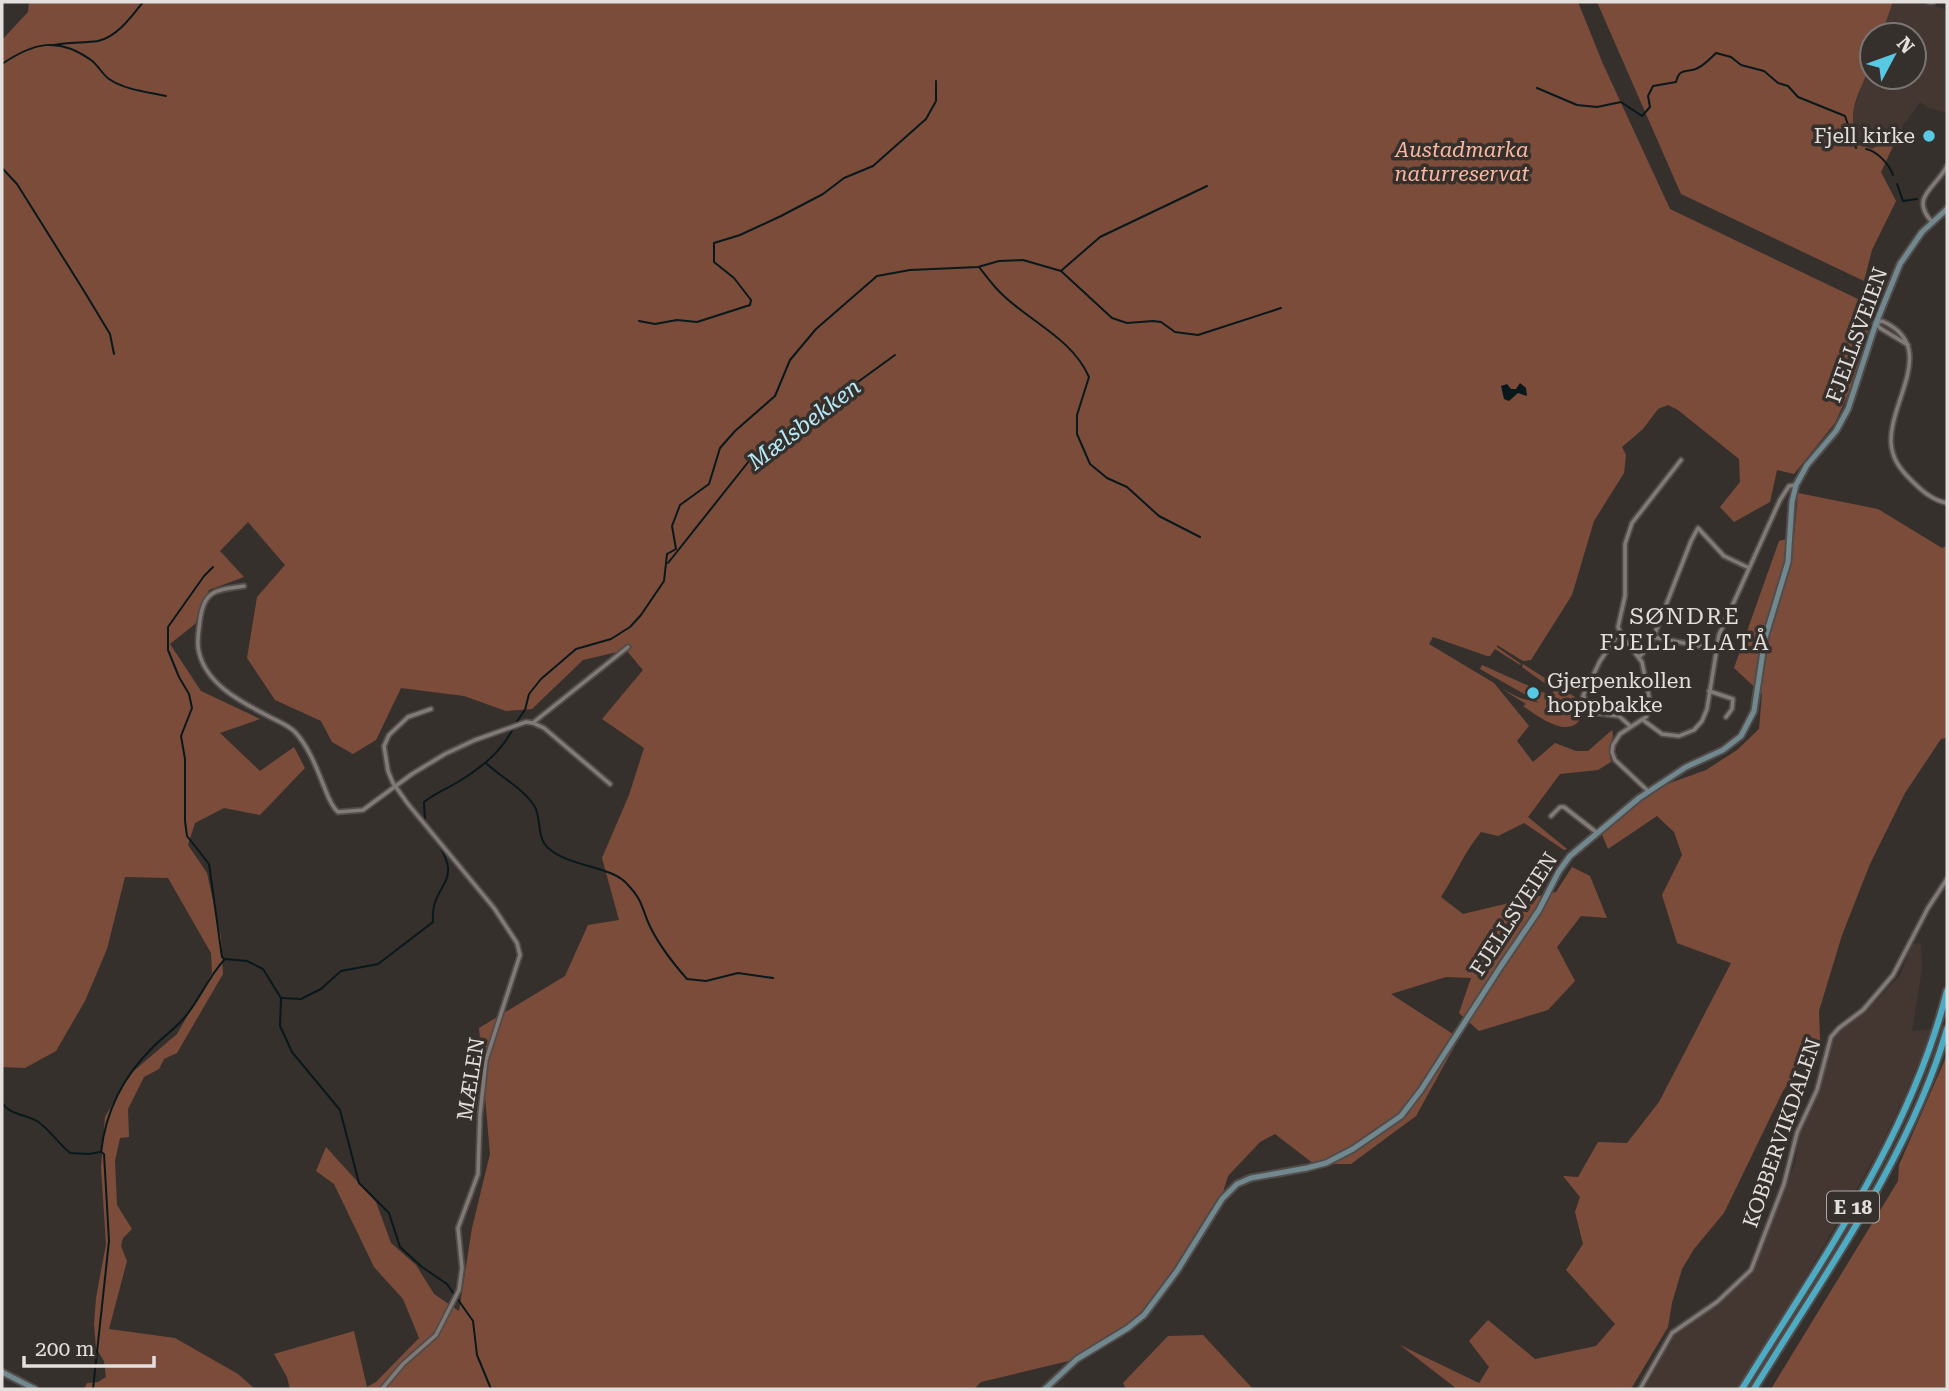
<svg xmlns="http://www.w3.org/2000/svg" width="1949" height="1391" font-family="'Roboto Serif',serif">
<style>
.built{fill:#443732}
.green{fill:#7c4c3b}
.water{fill:#08181b}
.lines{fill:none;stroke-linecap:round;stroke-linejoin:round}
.stream{stroke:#08181b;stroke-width:2}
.street-casing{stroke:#514c4a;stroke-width:7}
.secondary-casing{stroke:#514c4a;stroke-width:9}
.highway-casing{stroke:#514c4a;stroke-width:10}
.street{stroke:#817a77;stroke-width:3.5}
.secondary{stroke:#71898e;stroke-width:5}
.highway{stroke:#4dacc3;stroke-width:6}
.poi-dot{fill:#58c9e3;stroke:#36302d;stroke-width:2.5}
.labels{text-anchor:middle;stroke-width:7;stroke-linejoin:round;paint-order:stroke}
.shield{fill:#36302d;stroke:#afaaa8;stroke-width:2}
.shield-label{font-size:19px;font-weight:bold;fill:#e3dfdd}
.poi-label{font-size:21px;fill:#e3dfdd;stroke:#36302d;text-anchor:end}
.park-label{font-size:21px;font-style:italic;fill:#fab79f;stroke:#36302d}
.street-label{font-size:21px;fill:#e3dfdd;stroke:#36302d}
.water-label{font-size:23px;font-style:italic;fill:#b6eaf8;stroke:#36302d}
.neighbourhood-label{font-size:23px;letter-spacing:2px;fill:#e3dfdd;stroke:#36302d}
</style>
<rect width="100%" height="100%" fill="#36302d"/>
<!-- built -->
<g class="built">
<polygon points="1893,2 1923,2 1947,10 1947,115 1945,112 1929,108 1920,102 1902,127 1872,149 1858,144 1851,125 1855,106 1872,57 1872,77 1914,77 1914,35 1881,35"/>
<polygon points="1921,943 1922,969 1912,1031 1932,1029 1905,1095 1879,1150 1741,1389 1645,1389 1671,1339 1728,1296 1748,1276 1759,1256 1774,1213 1795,1164 1800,1132 1811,1110 1822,1080 1828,1051 1835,1037 1839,1030 1862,1015 1900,976 1912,944"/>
</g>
<!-- green -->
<g class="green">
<path d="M29,2H1578L1603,64L1670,209L1860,300L1872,317L1851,388L1835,423L1794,474L1777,470L1770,502L1734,522L1720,507L1740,482L1739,459L1678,410L1668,405L1658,409L1643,429L1622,447L1626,455L1624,473L1594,521L1572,595L1531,660L1523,661L1497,645V647L1521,664L1520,665L1495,649L1490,656H1487L1433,637L1429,644L1494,683L1529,726L1517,741L1533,762L1555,743L1576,751H1588L1612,730L1613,736L1609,748L1611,762L1598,770L1560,774L1528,817L1567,849L1564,850L1524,823L1498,836L1481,832C1463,854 1456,874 1441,897L1463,914L1556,892L1572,867L1590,876L1607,918L1581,916L1557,947L1575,981L1548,1010L1479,1031L1459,1013L1471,978L1446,977L1391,994L1459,1038L1416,1116L1351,1164H1314L1275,1134L1260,1142L1228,1176L1220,1202L1147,1312L1077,1359L981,1382L974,1389H290L287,1377L274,1354L354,1331L367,1387L376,1382L419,1338L403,1299L374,1267L334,1184L316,1171L326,1147L376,1202L391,1243L416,1265L434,1294L459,1311L472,1228L490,1154L479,1028L565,976L588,925L619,920L602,858L629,795L644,748L602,719L643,670L626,650L583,660L532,709L506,711L464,696L401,688L376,740L353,754L332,742L321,721L275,700L247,658L257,597L285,565L248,522L220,551L244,577L209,590L195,624L170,644L201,691L260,719L220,733L260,771L294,747L305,768L260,815L224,808L195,823L188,845L207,873L221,937L223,974L177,1053L164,1059L159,1069L144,1077L128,1109L129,1137L120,1138L115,1161L117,1205L132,1229L123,1238L121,1246L127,1261L109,1329L175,1338L238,1374L255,1389H84L87,1383L98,1382L106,1377L104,1361L96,1348L94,1324L96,1298L106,1244L101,1168L105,1117L129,1075L177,1034L212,973L211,953L168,878L125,877L107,949L85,1001L56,1051L25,1068L2,1067V40L28,12Z"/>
<path d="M1597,2H1893L1881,35H1872C1872,42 1873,51 1872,58C1863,92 1844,106 1858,144L1872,149L1902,127L1881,172L1896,201L1872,250L1864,281L1681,194Z"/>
<polygon points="1798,493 1878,509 1942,548 1947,546 1947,738 1941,739 1905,793 1870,864 1842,935 1819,1011 1820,1040 1783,1091 1724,1213 1694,1249 1682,1269 1672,1303 1668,1327 1631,1389 1457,1389 1400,1345 1479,1383 1489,1367 1469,1341 1488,1320 1535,1359 1596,1346 1615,1324 1566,1270 1583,1244 1575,1212 1580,1197 1563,1176 1578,1177 1598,1142 1627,1143 1659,1102 1731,963 1677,943 1662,895 1682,855 1674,832 1657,816 1608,849 1601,832 1648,795 1670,783 1706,770 1737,750 1759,729 1762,694 1734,668 1779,541 1794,537"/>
<path d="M1523,664L1575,697L1583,713C1573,743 1539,717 1523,706L1526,704L1502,689L1520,698L1540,703L1480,669L1482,665L1551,696L1554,690L1522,667Z"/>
<polygon points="1947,1055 1947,1389 1771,1389 1898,1181 1899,1165"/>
<polygon points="1203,1335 1253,1389 1126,1389 1123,1383 1168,1336"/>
</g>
<!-- water -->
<polygon class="water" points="1520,383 1526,388 1527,396 1518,393 1509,401 1504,399 1501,386 1507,384 1511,389 1516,389"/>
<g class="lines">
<!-- stream -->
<g class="stream">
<polyline points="614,2 616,2"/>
<path d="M54,45C68,42 83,43 98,41C117,37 132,16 143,2"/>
<path d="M2,64C33,43 58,36 91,60C98,65 102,74 109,79C125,90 148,92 166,96"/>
<path d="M1537,88L1577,105L1597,107L1621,102L1642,116L1650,107L1648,96L1653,86L1676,82C1680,66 1687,74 1698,68C1704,65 1711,58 1716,53L1731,57L1741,65L1764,71L1778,83L1788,86L1798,97L1845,116L1856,148"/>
<path d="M1866,149C1877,151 1889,164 1893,175"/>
<polyline points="2,168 17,184 84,291 110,334 114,354"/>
<polyline points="1897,184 1903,201 1917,199"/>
<path d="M979,267C987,277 995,289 1005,297C1033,323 1073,340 1089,377L1077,415V434L1090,464L1107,478L1127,487L1159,516L1200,537"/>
<polyline points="1062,270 1100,237 1207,186"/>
<polyline points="639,321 655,324 677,320 697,322 750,305 751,300 734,278 714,262 714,243 740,235 781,216 823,194 844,178 873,166 926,119 936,101 936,81"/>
<polyline points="668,563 749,461 895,355"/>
<polyline points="213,567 204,576 168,627 168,650 179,677 189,694 192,708 181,736 185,759 185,821 187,836 209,864 222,957 225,959"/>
<polyline points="515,724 525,710 529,694 541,679 576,649 611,639 630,627 641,615 664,581 667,554 676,549 672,526 680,505 709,484 720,448 735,431 775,396 790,360 816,329 877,276 910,270 978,267 999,261 1023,260 1061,271 1112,318 1127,323 1153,321 1161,322 1175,332 1198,335 1281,308"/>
<path d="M487,764C502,778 524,789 535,807C541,818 537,837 547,847C569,868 612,865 628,885C642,900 641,905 648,922C657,943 672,962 687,979L706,981L738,973L773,978"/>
<path d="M425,822L424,802C435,793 446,789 458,782C482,767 499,754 513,729"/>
<path d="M281,998L301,999L321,989L341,971L378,964L433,922C430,881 467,886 435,839"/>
<path d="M2,1103C10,1115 25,1114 37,1121C49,1129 59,1144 70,1153L89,1154L100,1152"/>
<path d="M93,1389L109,1241L104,1154L101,1152C106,1110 123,1077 153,1047C163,1037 176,1028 185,1017C200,999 208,977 225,959L247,961L263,969L281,998L280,1026L292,1052L340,1110L359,1183L389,1213L400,1247L422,1267L447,1284L473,1321L477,1355L491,1389"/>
</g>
<!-- street casing -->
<g class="street-casing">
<g id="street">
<polyline points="1929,2 1933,2"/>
<path d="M1932,222C1909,197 1936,188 1947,166"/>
<path d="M1876,323L1882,321C1939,346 1890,399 1891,442C1892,459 1900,469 1911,480C1922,491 1932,500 1947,503"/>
<polyline points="1876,323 1880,328 1908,345"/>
<path d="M244,586C217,590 204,589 200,620C199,630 196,642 199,652C206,684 241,702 268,716C277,721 287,724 295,732C308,746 316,766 323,784C327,793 330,805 338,812L363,810L412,774L445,754L475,740L526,722L533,723L544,728L610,784"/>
<polyline points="1619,633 1600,661 1583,696 1595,713 1619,716 1630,726"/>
<polyline points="1653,637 1715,649"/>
<polyline points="1639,657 1650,646 1691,541 1698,528 1724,556 1749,568"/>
<polyline points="1709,691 1733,699 1732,709 1726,717"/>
<polyline points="1643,720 1662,734 1679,736 1694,730 1702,721 1707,709 1719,635 1780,500 1789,486 1796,485"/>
<polyline points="534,722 628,647"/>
<polyline points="1648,791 1615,760 1612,752 1613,745 1620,734 1646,717 1651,707 1642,662 1622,636 1618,627 1625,596 1625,544 1632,523 1681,460"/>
<polyline points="1551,816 1560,807 1564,807 1596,832"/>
<polyline points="382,1389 403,1364 436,1335 459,1290 462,1268 458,1228 478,1174 480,1114 486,1060 520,955 517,943 494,908 408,804 393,783 388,771 384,746 389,735 408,717 431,709"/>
<polyline points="1640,1389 1672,1333 1717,1302 1751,1270 1784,1184 1797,1133 1817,1090 1831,1037 1839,1028 1863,1010 1893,975 1928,908 1947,879"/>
</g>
</g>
<!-- secondary casing -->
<g class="secondary-casing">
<g id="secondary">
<polyline points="2,1372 35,1389"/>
<polyline points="1045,1389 1077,1359 1128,1328 1144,1315 1177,1271 1222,1199 1237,1184 1251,1178 1307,1168 1326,1163 1353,1149 1401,1116 1421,1090 1501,966 1539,910 1559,871 1570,856 1639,798 1686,767 1723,750 1741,736 1754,711 1765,638 1788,562 1792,502 1796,485 1807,465 1836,431 1848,409 1876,323 1900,264 1922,232 1947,209"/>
</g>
</g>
<!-- highway casing -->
<g class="highway-casing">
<g id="highway">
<path d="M1742,1389C1820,1262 1910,1137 1947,991"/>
<path d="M1754,1389C1823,1276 1910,1157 1947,1029"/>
</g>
</g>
<!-- street -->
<use href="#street" class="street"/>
<!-- secondary -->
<use href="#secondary" class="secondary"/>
<!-- highway -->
<use href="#highway" class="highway"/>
</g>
<!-- markers -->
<g class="poi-dot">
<circle cx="1929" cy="136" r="7"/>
<circle cx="1533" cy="693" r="7"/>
</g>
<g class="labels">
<!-- shield labels -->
<rect class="shield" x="1827" y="1191.5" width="52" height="31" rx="5"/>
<g class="shield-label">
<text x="1853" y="1214">E 18</text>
</g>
<!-- poi labels -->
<g class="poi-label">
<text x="1915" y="143">Fjell kirke</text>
<text x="1547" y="688" text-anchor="start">Gjerpenkollen<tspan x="1547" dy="24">hoppbakke</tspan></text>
</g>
<!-- park labels -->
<g class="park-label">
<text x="1462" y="157">Austadmarka<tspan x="1462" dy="24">naturreservat</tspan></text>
</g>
<!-- street labels -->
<g class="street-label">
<text transform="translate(1857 335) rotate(-70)" y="7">FJELLSVEIEN</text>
<text transform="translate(1514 914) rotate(-57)" y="7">FJELLSVEIEN</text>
<text transform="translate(471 1079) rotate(-81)" y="7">MÆLEN</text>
<text transform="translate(1782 1133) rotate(-71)" y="7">KOBBERVIKDALEN</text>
</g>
<!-- water labels -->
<g class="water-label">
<text transform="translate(804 424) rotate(-37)" y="8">Mælsbekken</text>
</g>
<!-- neighbourhood labels -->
<g class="neighbourhood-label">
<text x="1685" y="624">SØNDRE<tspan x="1685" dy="26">FJELL PLATÅ</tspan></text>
</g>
</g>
<!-- border -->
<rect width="1949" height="1391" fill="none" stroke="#e3dfdd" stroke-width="7"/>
<!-- north arrow -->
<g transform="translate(1893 56) rotate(49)"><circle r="33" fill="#36302d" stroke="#7b7673" stroke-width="2"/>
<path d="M0-5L12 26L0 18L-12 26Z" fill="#58c9e3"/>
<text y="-10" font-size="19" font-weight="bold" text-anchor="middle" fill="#e3dfdd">N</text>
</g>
<!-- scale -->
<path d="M24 1356v10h130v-10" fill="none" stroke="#e3dfdd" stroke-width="3.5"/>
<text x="35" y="1356" font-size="21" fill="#e3dfdd" stroke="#36302d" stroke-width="5" paint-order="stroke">200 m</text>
</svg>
